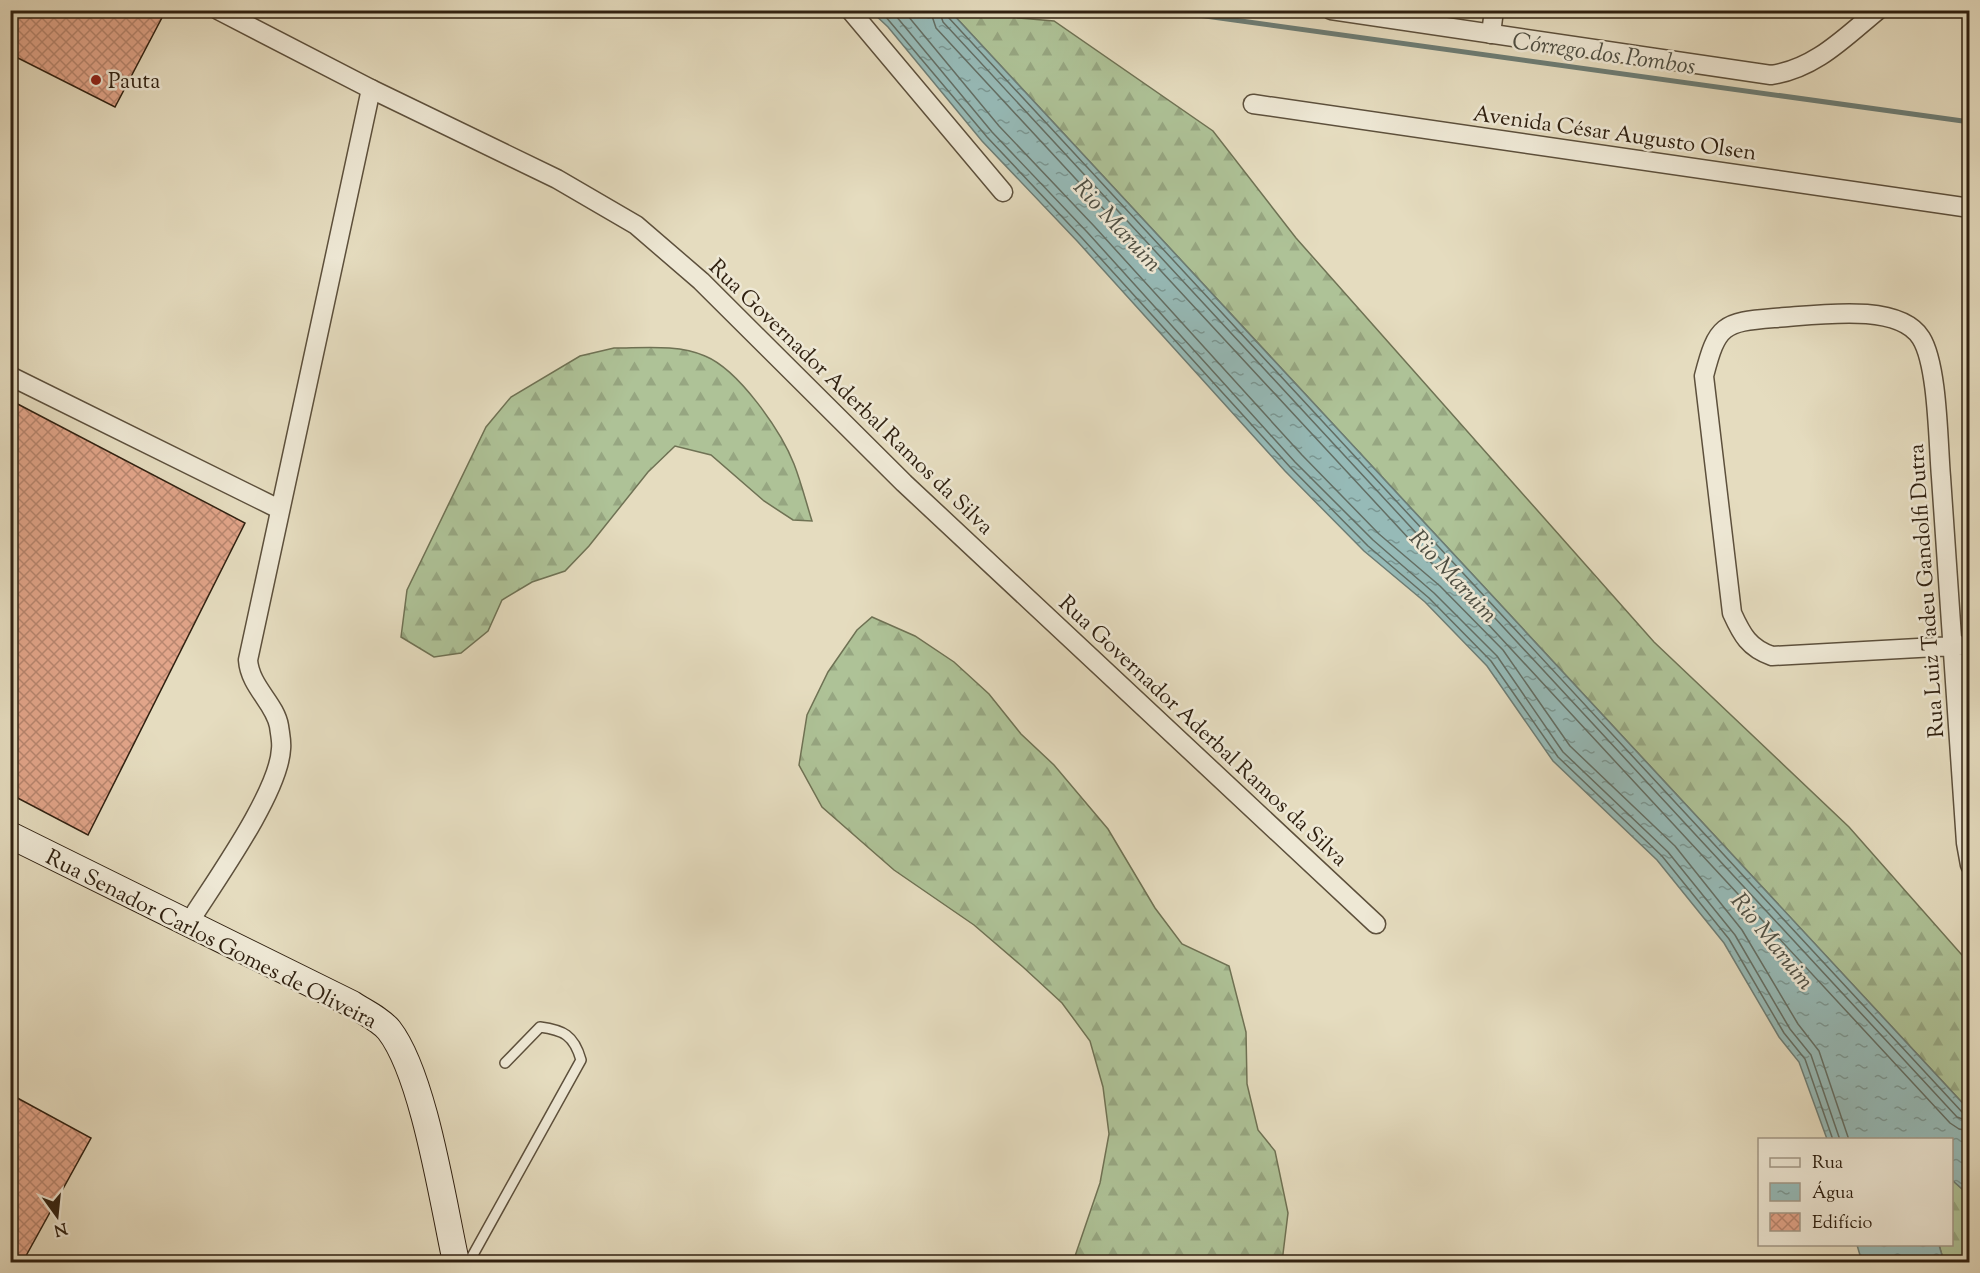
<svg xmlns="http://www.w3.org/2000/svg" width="1980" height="1273" font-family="'Sorts Mill Goudy',serif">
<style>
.forest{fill:url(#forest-firs);stroke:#6f7254;stroke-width:1.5}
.water{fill:url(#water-ripples);stroke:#6d7d75;stroke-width:1.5}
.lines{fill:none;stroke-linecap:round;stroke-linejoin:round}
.shore{stroke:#636e64;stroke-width:1.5}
.stream{stroke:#6d7d75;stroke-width:5}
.building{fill:url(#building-cross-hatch);stroke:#302111;stroke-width:1.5}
.service-casing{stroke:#5d503c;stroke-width:12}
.minor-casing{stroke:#5d503c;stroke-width:21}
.secondary-casing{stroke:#302111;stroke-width:28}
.service{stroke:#eee8d5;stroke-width:9}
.minor{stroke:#eee8d5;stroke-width:18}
.secondary{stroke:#eee8d5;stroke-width:26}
.poi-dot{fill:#8f2418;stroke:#eee8d5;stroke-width:2}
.labels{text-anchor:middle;stroke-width:5;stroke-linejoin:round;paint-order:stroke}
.poi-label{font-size:22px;fill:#302111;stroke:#eee8d5;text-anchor:start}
.street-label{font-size:22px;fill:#302111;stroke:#eee8d5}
.water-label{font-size:24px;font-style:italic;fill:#4f4f43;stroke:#eee8d5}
</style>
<defs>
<pattern id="forest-firs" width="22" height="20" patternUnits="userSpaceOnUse" patternTransform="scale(1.5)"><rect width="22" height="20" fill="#aec297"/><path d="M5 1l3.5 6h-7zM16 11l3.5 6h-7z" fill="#96a681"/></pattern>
<pattern id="water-ripples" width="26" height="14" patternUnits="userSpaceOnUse" patternTransform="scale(1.5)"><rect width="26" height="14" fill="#96bab7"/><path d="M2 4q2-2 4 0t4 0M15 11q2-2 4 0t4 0" fill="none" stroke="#7b9793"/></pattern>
<pattern id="building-cross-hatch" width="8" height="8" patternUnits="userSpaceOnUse" patternTransform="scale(1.5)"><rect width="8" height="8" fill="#e2a58a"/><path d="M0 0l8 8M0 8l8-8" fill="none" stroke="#b8866f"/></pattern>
</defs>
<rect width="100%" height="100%" fill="#e5dcbf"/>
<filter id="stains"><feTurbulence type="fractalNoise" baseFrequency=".00333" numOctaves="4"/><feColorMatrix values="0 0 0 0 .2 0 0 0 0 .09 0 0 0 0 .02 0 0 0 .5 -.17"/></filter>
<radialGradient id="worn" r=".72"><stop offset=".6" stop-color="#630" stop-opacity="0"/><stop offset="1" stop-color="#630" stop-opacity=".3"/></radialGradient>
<!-- forest -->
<g class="forest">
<polygon points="951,12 1054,21 1213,131 1296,238 1654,642 1849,827 1969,963 1969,1110"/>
<path d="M614,348C643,348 678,344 705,356C739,370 781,431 794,464C801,482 806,502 812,521L793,520L764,501L711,455L675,446L648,472L589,546L565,571L532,582L502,600L488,631L461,653L434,657L401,637L407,590L486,427L511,397L580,356Z"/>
<polygon points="872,617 915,636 954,662 989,694 1021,734 1054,765 1108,829 1155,908 1182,944 1229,966 1246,1032 1247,1084 1258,1130 1275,1151 1288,1213 1282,1262 1073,1262 1100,1183 1109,1134 1103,1087 1090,1041 1062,1003 1023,967 974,925 894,870 822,807 799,765 807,715 828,672 857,630"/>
<polygon points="1952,1180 1969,1195 1969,1262 1944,1262 1939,1245 1952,1244"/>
</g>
<!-- water -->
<g class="water">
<polygon points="950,11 1969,1110 1969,1195 1952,1180 1952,1140 1827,1139 1799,1062 1779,1037 1724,943 1657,860 1553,761 1487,666 1425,602 1364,551 1285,471 1078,242 982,141 888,27 871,11"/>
<polygon points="1857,1245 1939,1245 1944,1262 1862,1262"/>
</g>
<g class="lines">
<!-- shore -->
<g class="shore">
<polyline points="880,10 987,137 1082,238 1290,467 1368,546 1429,598 1491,661 1558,757 1662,856 1729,939 1784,1033 1805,1059 1833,1140"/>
<polyline points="891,10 992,132 1088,233 1295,462 1373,540 1434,593 1497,656 1563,752 1668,852 1735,935 1790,1029 1811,1055 1840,1140"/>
<polyline points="903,10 999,126 1094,226 1302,455 1379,534 1440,586 1503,650 1570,746 1675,846 1742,930 1798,1024 1819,1051 1849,1140"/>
<polyline points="930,10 936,28 1950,1123 1959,1129 1970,1131"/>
<polyline points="939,10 943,22 1957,1117 1970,1122"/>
<polyline points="946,10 948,17 1962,1112 1970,1114"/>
</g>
<!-- stream -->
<polyline class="stream" points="1162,10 1970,122"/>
</g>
<!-- building -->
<g class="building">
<polygon points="10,10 166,10 115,107 10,54"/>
<polygon points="10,400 245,523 88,835 10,794"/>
<polygon points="10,1094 91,1138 22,1263 10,1263"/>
</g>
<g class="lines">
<!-- service casing -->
<g class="service-casing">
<path id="service" d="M469,1262L581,1060C574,1035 563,1030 540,1027L505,1063"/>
</g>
<!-- minor casing -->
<g class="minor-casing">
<g id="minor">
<polyline points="218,10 371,89 557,179 636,225 701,281 904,483 1376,924"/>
<polyline points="850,10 1003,192"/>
<path d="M1331,10L1771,75C1815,69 1845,37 1878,10"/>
<polyline points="1491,34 1494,10"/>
<polyline points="1253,104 1970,208"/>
<polyline points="10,376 279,509"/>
<path d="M1970,645L1954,646L1772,656C1749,648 1742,635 1732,613L1704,376C1717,325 1723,322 1774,318C1812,316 1898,301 1921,338C1938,365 1938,443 1941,477C1950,599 1958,721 1966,843L1970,865"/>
<path d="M188,924C213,884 279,793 281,749C282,742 280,734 279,726C275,703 250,687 248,660L371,89"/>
</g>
</g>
<!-- secondary casing -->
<g class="secondary-casing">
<path id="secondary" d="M10,835L352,1004C364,1012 380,1019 389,1030C424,1075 443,1203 456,1262"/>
</g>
<!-- service -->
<use href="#service" class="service"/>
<!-- minor -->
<use href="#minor" class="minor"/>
<!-- secondary -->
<use href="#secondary" class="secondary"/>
</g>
<!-- markers -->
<circle class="poi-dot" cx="96" cy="80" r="6"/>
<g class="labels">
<!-- poi labels -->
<g class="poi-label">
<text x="108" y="88">Pauta</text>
</g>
<!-- street labels -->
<g class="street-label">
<text transform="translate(1615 132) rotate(8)" y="8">Avenida César Augusto Olsen</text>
<text transform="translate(852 396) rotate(44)" y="8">Rua Governador Aderbal Ramos da Silva</text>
<text transform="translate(1925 591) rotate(-94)" y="8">Rua Luiz Tadeu Gandolfi Dutra</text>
<text transform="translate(1204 730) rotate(43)" y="8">Rua Governador Aderbal Ramos da Silva</text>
<text transform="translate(212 938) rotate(27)" y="8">Rua Senador Carlos Gomes de Oliveira</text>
</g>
<!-- water labels -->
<g class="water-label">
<text transform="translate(1604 53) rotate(8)" y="8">Córrego dos Pombos</text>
<text transform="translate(1118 225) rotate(47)" y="8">Rio Maruim</text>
<text transform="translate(1454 576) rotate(47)" y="8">Rio Maruim</text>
<text transform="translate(1773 941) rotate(51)" y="8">Rio Maruim</text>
</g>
</g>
<!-- margin -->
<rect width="1980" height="1273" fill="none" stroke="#e5dcbf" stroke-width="36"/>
<rect x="12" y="12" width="1956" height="1249" fill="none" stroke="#302111" stroke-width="3"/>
<rect x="18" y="18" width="1944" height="1237" fill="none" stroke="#302111" stroke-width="1.5"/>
<!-- legend -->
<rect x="1758" y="1138" width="195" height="108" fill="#eee8d5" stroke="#a29887" stroke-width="1.5"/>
<rect x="1770" y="1158" width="30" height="9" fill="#eee8d5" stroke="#a29887" stroke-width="1.5"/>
<text x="1812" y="1168" font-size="18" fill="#302111">Rua</text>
<rect x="1770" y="1183" width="30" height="18" fill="url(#water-ripples)" stroke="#a29887" stroke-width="1.5"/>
<text x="1812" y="1198" font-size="18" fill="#302111">Água</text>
<rect x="1770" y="1213" width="30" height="18" fill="url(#building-cross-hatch)" stroke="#a29887" stroke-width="1.5"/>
<text x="1812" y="1228" font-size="18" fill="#302111">Edifício</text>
<!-- north arrow -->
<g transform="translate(57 1216) rotate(165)" stroke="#eee8d5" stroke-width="4.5" paint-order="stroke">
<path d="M0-4.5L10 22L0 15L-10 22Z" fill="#302111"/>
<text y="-9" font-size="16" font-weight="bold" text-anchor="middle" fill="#302111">N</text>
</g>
<rect width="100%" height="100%" filter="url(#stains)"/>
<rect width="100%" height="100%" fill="url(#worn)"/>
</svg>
